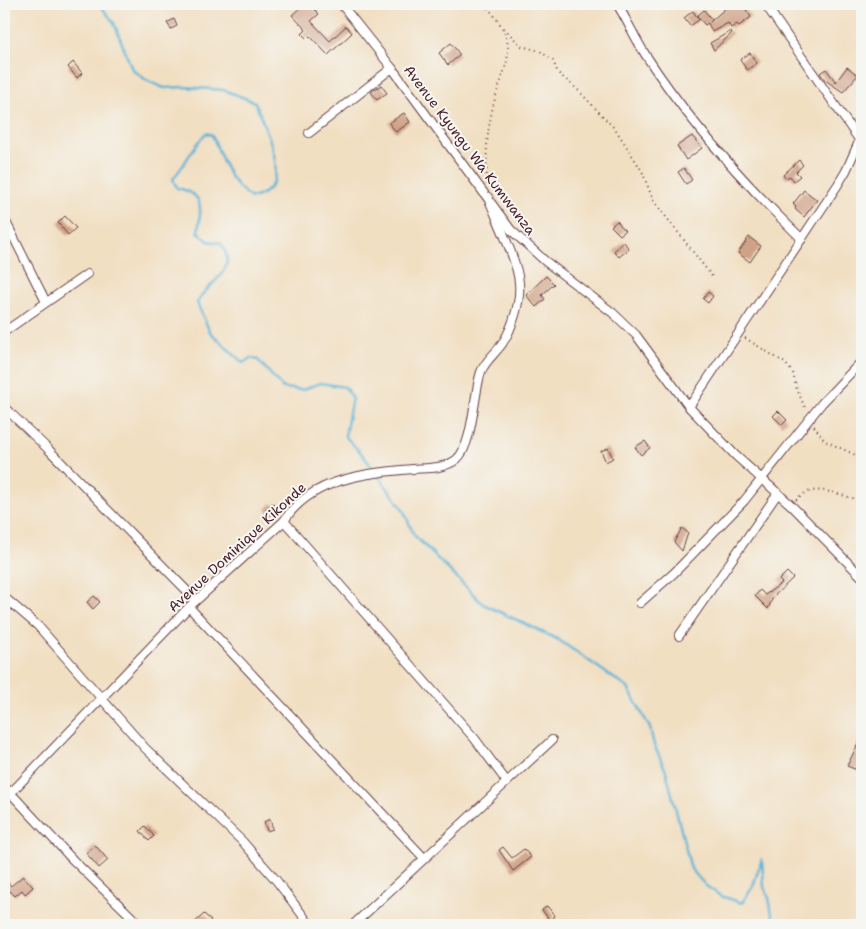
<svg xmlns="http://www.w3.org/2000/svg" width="866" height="929" font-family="'Shantell Sans',sans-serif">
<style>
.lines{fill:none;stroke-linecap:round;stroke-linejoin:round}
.stream{stroke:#5ab3d7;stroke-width:2.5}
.building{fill:#cfa186}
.street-casing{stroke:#633c42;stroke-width:10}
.path{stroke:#633c42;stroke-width:2;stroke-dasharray:1 4;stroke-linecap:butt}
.street{stroke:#fff;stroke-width:8}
.labels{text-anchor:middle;stroke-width:4;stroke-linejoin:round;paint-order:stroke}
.street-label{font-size:14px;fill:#4a1f2b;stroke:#f6f6f2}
</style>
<rect width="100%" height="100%" fill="#f6f6f2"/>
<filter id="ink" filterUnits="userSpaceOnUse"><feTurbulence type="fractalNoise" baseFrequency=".02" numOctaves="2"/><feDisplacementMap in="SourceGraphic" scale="10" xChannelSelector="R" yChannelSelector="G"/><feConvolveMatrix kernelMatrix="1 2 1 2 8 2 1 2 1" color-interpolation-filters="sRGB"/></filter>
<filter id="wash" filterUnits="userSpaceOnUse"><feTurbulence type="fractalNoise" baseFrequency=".0096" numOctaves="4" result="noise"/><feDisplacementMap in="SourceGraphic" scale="20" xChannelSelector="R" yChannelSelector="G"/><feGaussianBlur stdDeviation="1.12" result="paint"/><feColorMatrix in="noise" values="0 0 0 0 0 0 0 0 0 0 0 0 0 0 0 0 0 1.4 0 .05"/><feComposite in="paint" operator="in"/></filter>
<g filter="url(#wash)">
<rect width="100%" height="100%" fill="#f1dfc2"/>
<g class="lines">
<!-- stream -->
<path class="stream" d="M99,4L114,23L132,69L146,80L164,88L185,87L224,90L255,102C265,130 298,188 251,198C226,179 224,162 212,135L206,133C193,147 185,164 173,179L177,188C205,194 201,207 198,232L208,241L221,243C240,272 209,280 197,303L210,332L243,363L251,358L258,360L283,388L302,390L320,383L345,387L352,397L345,436L362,454L403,509L414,535L483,604L559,640L628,688L650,728L654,745L666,771L691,869L706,886L721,896L742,903L753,886L762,859L764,887L769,898L774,925"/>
</g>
<g id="blocks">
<!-- building -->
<g class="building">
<polygon points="304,4 313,8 319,14 311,21 330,41 346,26 352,33 328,55 310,36 307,39 302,34 306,30 292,15"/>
<polygon points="736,4 742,4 751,17 739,26 737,24 731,28 728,23 712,32 708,23 705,25 697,16 704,10 712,20 710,22 729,5 731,7"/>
<polygon points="693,11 699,20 690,26 684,18"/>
<polygon points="174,19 177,26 171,29 167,23"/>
<polygon points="731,31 732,33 714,50 710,43"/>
<polygon points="451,43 460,55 448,65 439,53"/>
<polygon points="750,53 757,63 747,70 740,60"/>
<polygon points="73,62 82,73 77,78 68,67"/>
<polygon points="847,67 858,75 843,92 825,80 820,73 826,69 836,82"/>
<polygon points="381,85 387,93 377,100 371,92"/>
<polygon points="404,113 410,122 396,132 389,123"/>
<polygon points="692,136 702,148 686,160 677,146"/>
<polygon points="799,160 803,165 796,172 800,176 794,181 790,176 786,179 783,175"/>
<polygon points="684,168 692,180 686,184 678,172"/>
<polygon points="804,190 817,200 804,217 795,209 796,207 793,204"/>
<polygon points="65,216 76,228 68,235 58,223"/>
<polygon points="617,221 625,231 620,235 611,226"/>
<polygon points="749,237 761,246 750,262 738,253"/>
<polygon points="624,242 629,249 619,257 614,251"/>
<polygon points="546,276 554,284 542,295 545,299 536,307 526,295"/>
<polygon points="708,292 713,296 708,303 703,299"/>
<polygon points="778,411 787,420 782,425 773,416"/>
<polygon points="645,441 650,448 641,455 635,447"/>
<polygon points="608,448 613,458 606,462 601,451"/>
<polygon points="272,503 278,510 271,515 266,509"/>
<polygon points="682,528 688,533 682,551 674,542"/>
<polygon points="787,572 793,578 773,597 768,609 755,596 760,590 765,595 782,583 779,580"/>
<polygon points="94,596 100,602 93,609 87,602"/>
<polygon points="862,736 862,772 847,766"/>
<polygon points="270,819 273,829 267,831 264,822"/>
<polygon points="145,826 154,836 149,841 140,831"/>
<polygon points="95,845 108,860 99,868 86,853"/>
<polygon points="503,847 512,858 524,849 531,857 513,871 499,850"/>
<polygon points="23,876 33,887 25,894 22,890 15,896 9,890 4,894 4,878 11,886"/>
<polygon points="547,906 555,916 550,921 542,910"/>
<polygon points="204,914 211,920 206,925 192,925"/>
</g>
</g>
</g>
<g filter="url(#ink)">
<use href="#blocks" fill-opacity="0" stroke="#633c42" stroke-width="1"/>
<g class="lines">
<!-- street casing -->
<g class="street-casing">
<g id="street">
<polyline points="341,4 392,68 511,230 545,261 613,313 636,335 689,407 736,456 791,505 862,577"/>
<path d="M617,4C627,20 635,38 645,54C689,122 743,182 802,239"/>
<polyline points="765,4 860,141"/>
<polyline points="309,133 392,68"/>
<polyline points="4,218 46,302"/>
<polyline points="4,332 87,274"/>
<polyline points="4,407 48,449 196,600"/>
<polyline points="689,407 837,186 846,171 862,135"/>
<polyline points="284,521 475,739 507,782"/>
<polyline points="4,597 38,626 145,748 242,841 276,880 310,925"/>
<polyline points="640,603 674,573 744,501 822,403 862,361"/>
<polyline points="189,607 424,858"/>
<polyline points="679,636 778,493"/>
<polyline points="4,786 73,860 140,925"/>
<path d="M4,800L189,607L284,521C311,478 367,473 413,469C427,468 445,469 457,459C473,445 474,392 481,372C485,361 495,354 502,344C512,329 521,302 519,283C518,262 496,218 488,197"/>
<polyline points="353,925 552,740"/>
</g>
</g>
<!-- path -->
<g class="path">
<path d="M484,4C528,50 500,66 491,116C486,139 486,161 487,185"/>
<polyline points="504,28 521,46 540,51 553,61 558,73 577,89 616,130 642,171 653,200 714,279"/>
<polyline points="745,338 785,363 793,373 796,387 806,410"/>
<polyline points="814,426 825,441 862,458"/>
<path d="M796,500C814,480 840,497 862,500"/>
</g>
<!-- street -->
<use href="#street" class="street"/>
</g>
</g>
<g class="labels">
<!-- street labels -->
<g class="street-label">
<text transform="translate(470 150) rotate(53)" y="5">Avenue Kyungu Wa Kumwanza</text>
<text transform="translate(237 547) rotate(-43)" y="5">Avenue Dominique Kikonde</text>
</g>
</g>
<!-- margin -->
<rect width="866" height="929" fill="none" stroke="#f6f6f2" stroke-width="20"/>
</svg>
